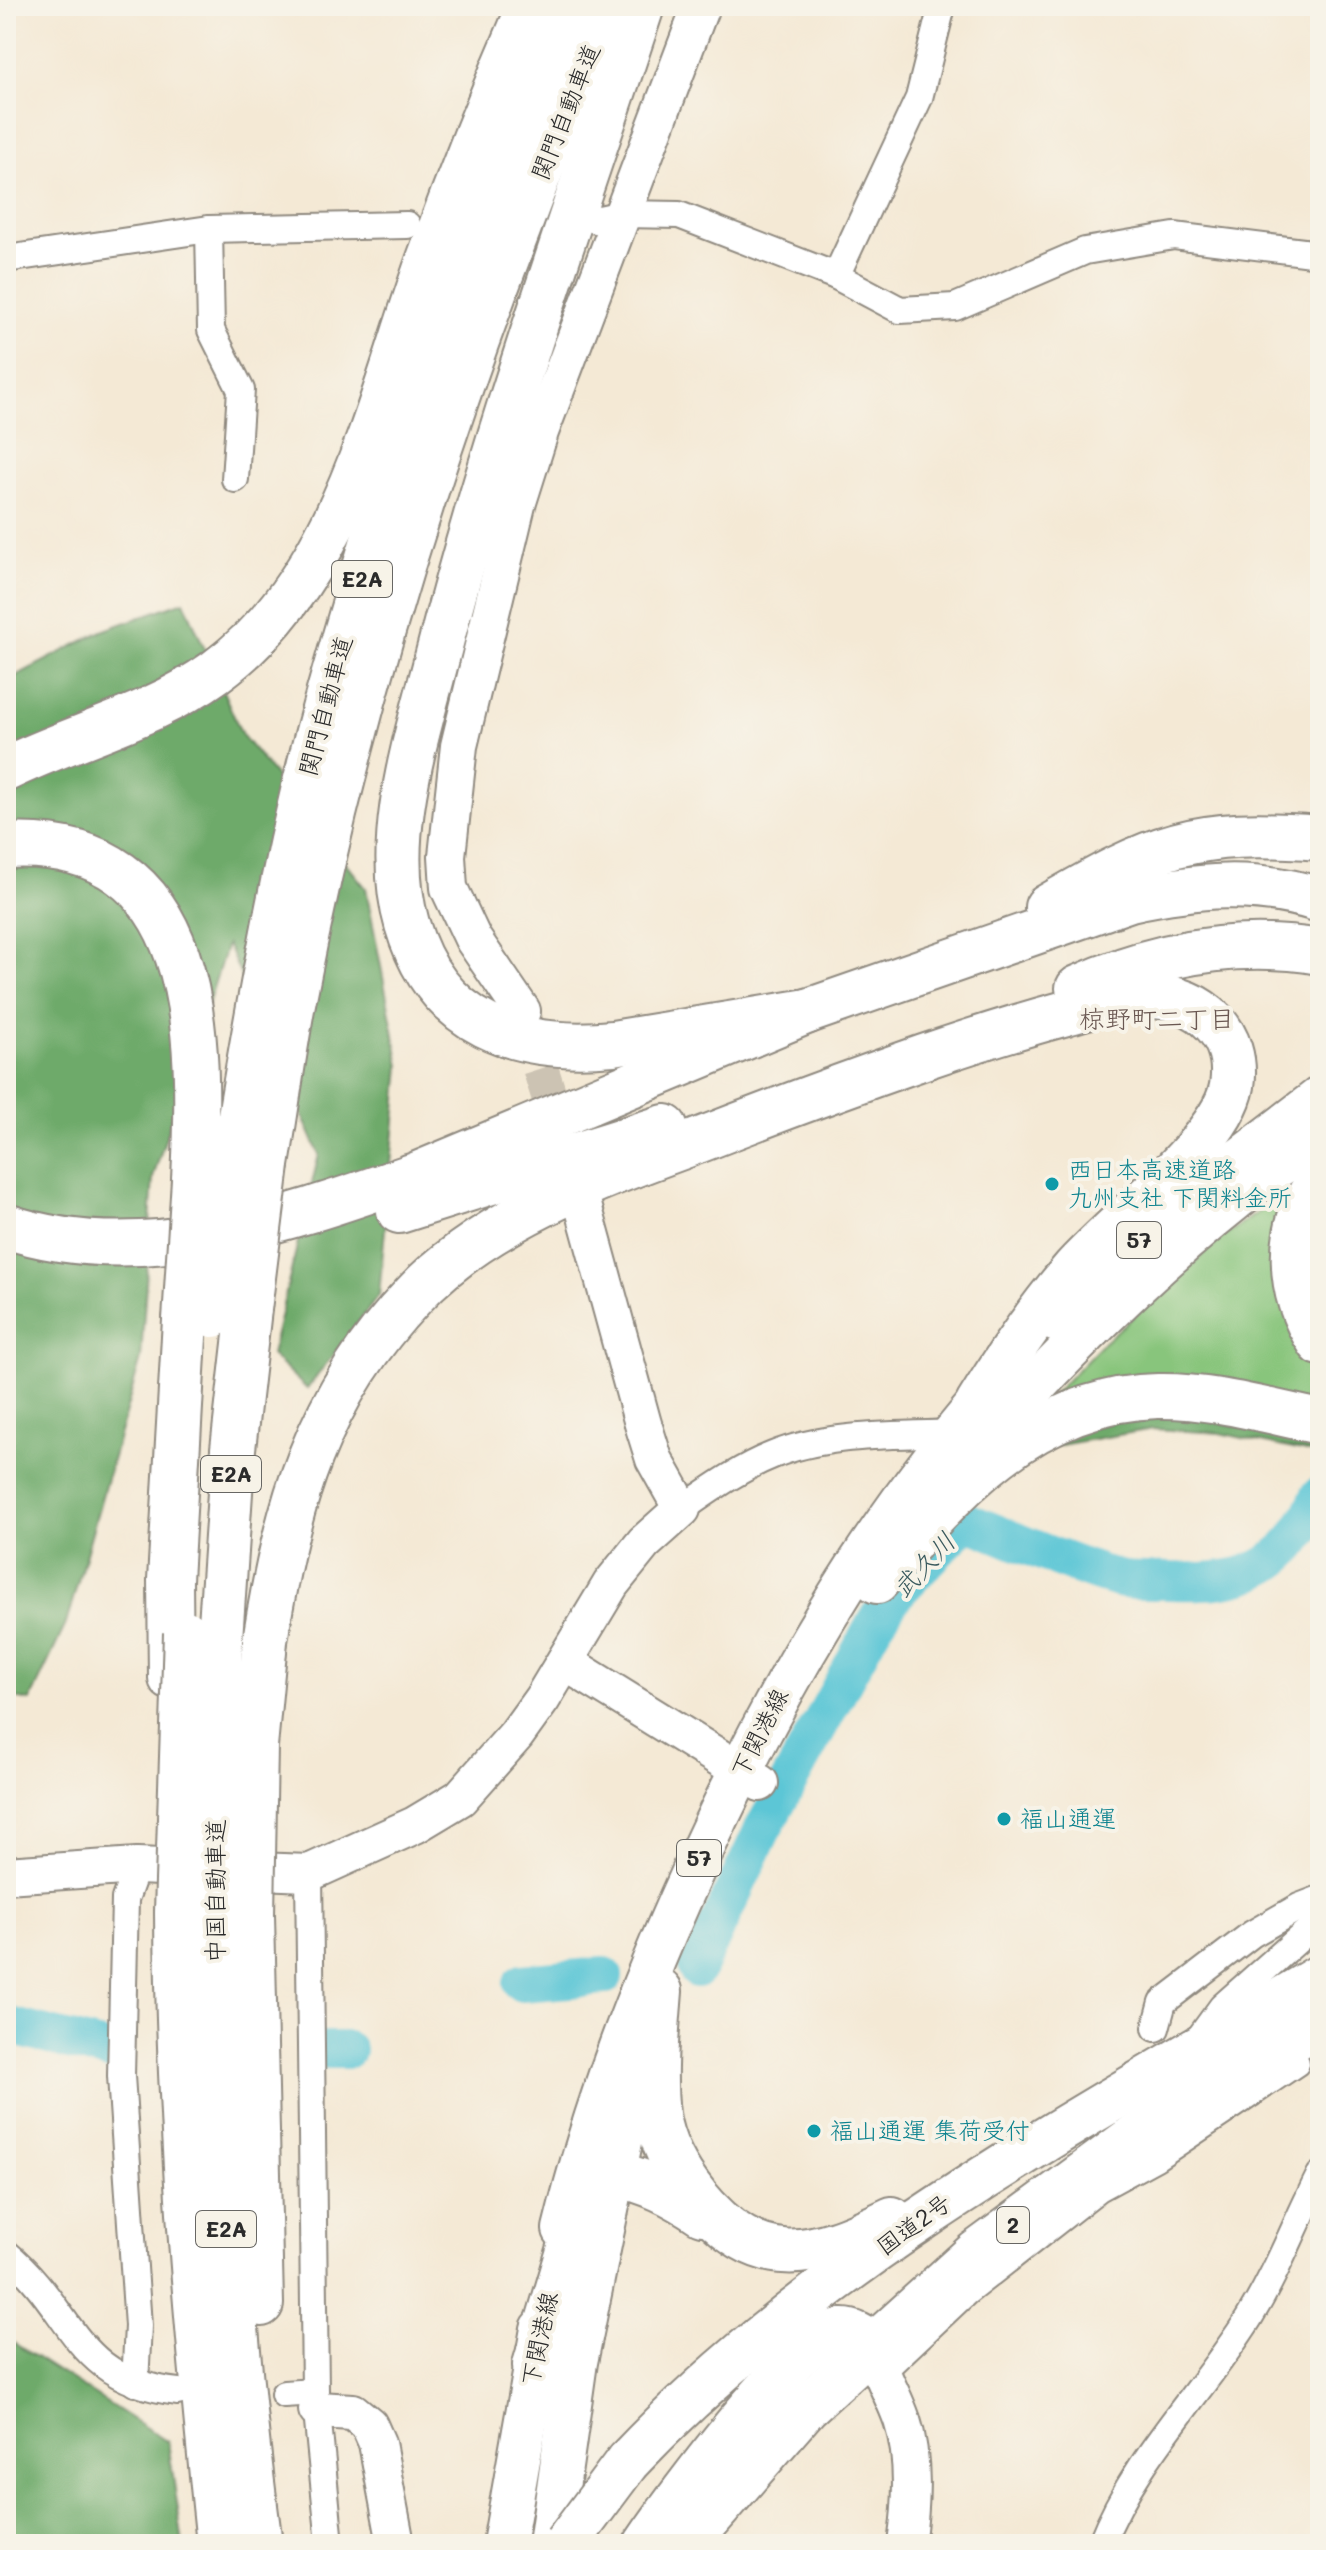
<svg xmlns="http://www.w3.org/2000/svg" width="1326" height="2550" font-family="Mali,'Klee One',sans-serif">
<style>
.green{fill:#88c57b;stroke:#5a7853;stroke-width:2}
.forest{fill:#6eaa6b;stroke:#4c6a4b;stroke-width:2}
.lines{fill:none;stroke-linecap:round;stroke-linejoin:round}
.river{stroke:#5cc6d6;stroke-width:38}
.secondary-tunnel{stroke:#ccc3b3;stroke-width:36;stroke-dasharray:36 18;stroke-linecap:butt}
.street-casing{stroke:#908a80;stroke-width:30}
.secondary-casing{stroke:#908a80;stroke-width:40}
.primary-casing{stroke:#908a80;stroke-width:46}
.highway-casing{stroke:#908a80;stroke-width:48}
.street{stroke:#fff;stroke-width:26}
.secondary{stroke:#fff;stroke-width:36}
.primary{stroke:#fff;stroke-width:42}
.highway{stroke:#fff;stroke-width:44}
.highway-bridge-casing{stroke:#908a80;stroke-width:48;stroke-linecap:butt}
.highway-bridge{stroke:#fff;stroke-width:44}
.culture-dot{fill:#0f9aa8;stroke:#f7f3e8;stroke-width:3}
.labels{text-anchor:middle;stroke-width:8;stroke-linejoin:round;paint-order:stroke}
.shield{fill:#f7f3e8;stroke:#686764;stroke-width:2}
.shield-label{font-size:22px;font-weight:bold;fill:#2b2b2b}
.street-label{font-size:24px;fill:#2b2b2b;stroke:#f7f3e8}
.culture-label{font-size:24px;fill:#0d838f;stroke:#f7f3e8;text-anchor:start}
.neighbourhood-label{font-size:26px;fill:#6a5852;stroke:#f7f3e8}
.water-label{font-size:26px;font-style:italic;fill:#3a5a5e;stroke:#f7f3e8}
</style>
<rect width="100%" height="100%" fill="#f7f3e8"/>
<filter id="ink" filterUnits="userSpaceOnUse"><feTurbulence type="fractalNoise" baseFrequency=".0125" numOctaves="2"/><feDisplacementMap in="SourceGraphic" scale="16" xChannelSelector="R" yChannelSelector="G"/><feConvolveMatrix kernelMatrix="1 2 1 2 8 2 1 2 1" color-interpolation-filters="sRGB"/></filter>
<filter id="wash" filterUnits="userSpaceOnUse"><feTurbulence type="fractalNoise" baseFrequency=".006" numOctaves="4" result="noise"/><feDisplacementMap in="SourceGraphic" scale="32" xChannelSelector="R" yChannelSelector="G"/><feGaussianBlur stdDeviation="1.8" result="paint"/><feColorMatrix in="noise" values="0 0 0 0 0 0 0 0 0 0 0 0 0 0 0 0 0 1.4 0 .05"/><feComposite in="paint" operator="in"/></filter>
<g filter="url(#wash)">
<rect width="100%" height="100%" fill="#f4e9d5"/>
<!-- green -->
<polygon class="green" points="1297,1186 1303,1352 1320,1371 1320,1411 1026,1423 1100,1346 1224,1236"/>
<!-- forest -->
<g class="forest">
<polygon points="184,601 242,735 366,888 400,1066 379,1295 307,1389 271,1355 319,1154 227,944 153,1178 141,1358 66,1624 30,1701 6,1697 6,681 102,631"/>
<polygon points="1156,1411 1320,1441 1320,1455 1220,1433 1153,1429 1042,1448 1078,1430"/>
<polygon points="6,2338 168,2442 183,2544 6,2544"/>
</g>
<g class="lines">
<!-- river -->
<g class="river">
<path d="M697,1969L762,1831L873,1627L896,1593L966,1521C1015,1540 1064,1563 1115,1578C1131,1583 1152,1580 1170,1581C1247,1584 1288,1570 1320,1495"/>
<polyline points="522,1983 604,1976"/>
<polyline points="6,2025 109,2051"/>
<polyline points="323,2050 347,2050"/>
</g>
</g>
</g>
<g filter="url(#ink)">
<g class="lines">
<!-- secondary-tunnel -->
<polyline class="secondary-tunnel" points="524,1017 564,1143"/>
<!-- street casing -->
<g class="street-casing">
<g id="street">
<polyline points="595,220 623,214 679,215 836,276 900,310 955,307 1085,251 1174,236 1320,254"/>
<polyline points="209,229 211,330 241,390 235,479"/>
<polyline points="6,259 209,229 407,225"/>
<polyline points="836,276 919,98 942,6"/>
<path d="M682,1509C711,1489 740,1468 773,1455C826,1433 895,1436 952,1433"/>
<polyline points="309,1873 315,2392 330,2544"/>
<polyline points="1156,2028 1163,2002 1252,1934 1299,1907 1320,1899"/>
<polyline points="1198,2040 1222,2007 1320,1920"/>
<path d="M6,2253C76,2311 72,2380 178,2392"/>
<polyline points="879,2374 965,2293 1099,2188 1156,2157 1296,2063"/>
<polyline points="135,2383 138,2326 121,2076 125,1899 137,1866"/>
<polyline points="284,2394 315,2392"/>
<path d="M1101,2544C1134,2459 1201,2394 1249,2318C1278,2271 1295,2224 1320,2175"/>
</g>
</g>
<!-- secondary casing -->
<g class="secondary-casing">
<g id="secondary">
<polyline points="522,1011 473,939 449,888 447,856 459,746 517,505 540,432 701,6"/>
<polyline points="565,1662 760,1783"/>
<polyline points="6,1875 137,1866 309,1873 415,1825 460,1798 516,1735 542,1699 611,1584 644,1543 682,1509 654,1459 643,1424 583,1205"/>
<path d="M874,2344C880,2377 892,2391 902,2420C915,2459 912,2504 906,2544"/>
<polyline points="317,2410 353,2412 369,2425 377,2443 396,2544"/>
</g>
</g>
<!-- primary casing -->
<g class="primary-casing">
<g id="primary">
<polyline points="1054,1320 1166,1216 1320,1098"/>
<path d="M975,1450C1081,1334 1190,1225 1320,1136"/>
<path d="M564,2229C594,2106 639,1990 691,1875C772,1696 869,1525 1001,1378"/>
<polyline points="504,2544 542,2329"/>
<polyline points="550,2544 576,2362 635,2073"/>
<path d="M645,2544C673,2503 796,2334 841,2330C853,2329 864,2337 874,2344"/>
</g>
</g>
<!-- highway casing -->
<g class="highway-casing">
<g id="highway">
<path d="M642,6C571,221 494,434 438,654C417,737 382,839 407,924C437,1026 517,1052 613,1043L808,1011"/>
<path d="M6,769C75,735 151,718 215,672C344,579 378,401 429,259C460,174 494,89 530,6"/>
<path d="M6,846C205,835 201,1038 194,1180"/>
<path d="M1047,907C1155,844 1193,828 1320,838"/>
<path d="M1078,988C1154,954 1237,938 1320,952"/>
<path d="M267,1165C276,1111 283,1057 293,1003C358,661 472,326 608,6"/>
<path d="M231,1171C251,1048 272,926 300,805C318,724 343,644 366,564C422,375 488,189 563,6"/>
<path d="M1320,1179C1283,1229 1287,1293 1320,1343"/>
<polyline points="399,1211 665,1127"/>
<path d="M6,1226C142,1272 288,1219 418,1174L808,1011L1130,899C1195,885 1255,879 1320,900"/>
<path d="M877,1581C950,1493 1034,1398 1158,1396C1212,1395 1267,1411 1320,1422"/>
<polyline points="220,1639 233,1449 249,1309"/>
<path d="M265,1641C286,1506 317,1396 414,1295C449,1257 496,1228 542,1205C591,1180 643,1161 695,1142C771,1112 847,1084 924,1057C971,1041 1018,1026 1066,1013C1094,1005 1122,995 1151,996C1201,997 1240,1034 1232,1086C1223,1141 1114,1224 1074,1269C1038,1311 1007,1356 978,1404"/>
<polyline points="171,1678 170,1580 185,1320"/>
<path d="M177,1912C178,2124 197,2334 219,2544"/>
<path d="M215,1912C219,2124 231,2334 260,2544"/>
<polyline points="252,1915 261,2304"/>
<path d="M660,1991C657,2031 652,2073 657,2114C661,2144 677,2172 696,2196C760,2273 809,2259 892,2219"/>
<path d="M535,2365L581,2211L596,2186L614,2174C648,2181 674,2194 702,2213"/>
<path d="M627,2462C822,2255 1079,2121 1320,1977"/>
<polyline points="687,2544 806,2407 976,2253 1137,2135 1320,2023"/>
</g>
</g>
<!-- street -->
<use href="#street" class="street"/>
<!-- secondary -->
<use href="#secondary" class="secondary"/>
<!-- primary -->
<use href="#primary" class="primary"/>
<!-- highway -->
<use href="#highway" class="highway"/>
<!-- highway-bridge casing -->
<g class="highway-bridge-casing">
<g id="highway-bridge">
<polyline points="249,1309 267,1165"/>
<polyline points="213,1315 231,1171"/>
<polyline points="185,1320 194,1180"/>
<polyline points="177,1912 186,1633"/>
<polyline points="215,1912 220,1639"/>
<polyline points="252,1915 255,1746 265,1641"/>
<polyline points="566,2544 627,2462"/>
</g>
</g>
<!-- highway-bridge -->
<use href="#highway-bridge" class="highway-bridge"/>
</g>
</g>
<!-- markers -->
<g class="culture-dot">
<circle cx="1052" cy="1184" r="8"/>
<circle cx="1004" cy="1819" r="8"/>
<circle cx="814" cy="2131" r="8"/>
</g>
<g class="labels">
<!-- shield labels -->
<g class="shield">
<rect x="332" y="561" width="60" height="36" rx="6"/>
<rect x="1117" y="1222" width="44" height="36" rx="6"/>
<rect x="201" y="1456" width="60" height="36" rx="6"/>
<rect x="677" y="1840" width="44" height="36" rx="6"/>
<rect x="997" y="2207" width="32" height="36" rx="6"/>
<rect x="196" y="2211" width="60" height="36" rx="6"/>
</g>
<g class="shield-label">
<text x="362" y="587">E2A</text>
<text x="1139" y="1248">57</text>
<text x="231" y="1482">E2A</text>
<text x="699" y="1866">57</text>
<text x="1013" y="2233">2</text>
<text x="226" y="2237">E2A</text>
</g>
<!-- street labels -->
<g class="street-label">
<text transform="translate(566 112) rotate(-68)" y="8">関門自動車道</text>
<text transform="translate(326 706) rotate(-75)" y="8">関門自動車道</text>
<text transform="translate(760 1733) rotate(-63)" y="8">下関港線</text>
<text transform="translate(216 1891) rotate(-90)" y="8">中国自動車道</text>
<text transform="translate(914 2225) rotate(-36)" y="8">国道2号</text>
<text transform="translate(540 2339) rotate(-78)" y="8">下関港線</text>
</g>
<!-- culture labels -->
<g class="culture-label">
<text x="1068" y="1178">西日本高速道路<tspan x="1068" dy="28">九州支社 下関料金所</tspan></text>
<text x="1020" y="1827">福山通運</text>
<text x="830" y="2139">福山通運 集荷受付</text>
</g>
<!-- neighbourhood labels -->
<g class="neighbourhood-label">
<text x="1157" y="1028">椋野町二丁目</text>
</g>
<!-- water labels -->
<g class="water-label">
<text transform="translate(924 1565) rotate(-47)" y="9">武久川</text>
</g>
</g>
<!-- margin -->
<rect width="1326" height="2550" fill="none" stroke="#f7f3e8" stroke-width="32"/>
</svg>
